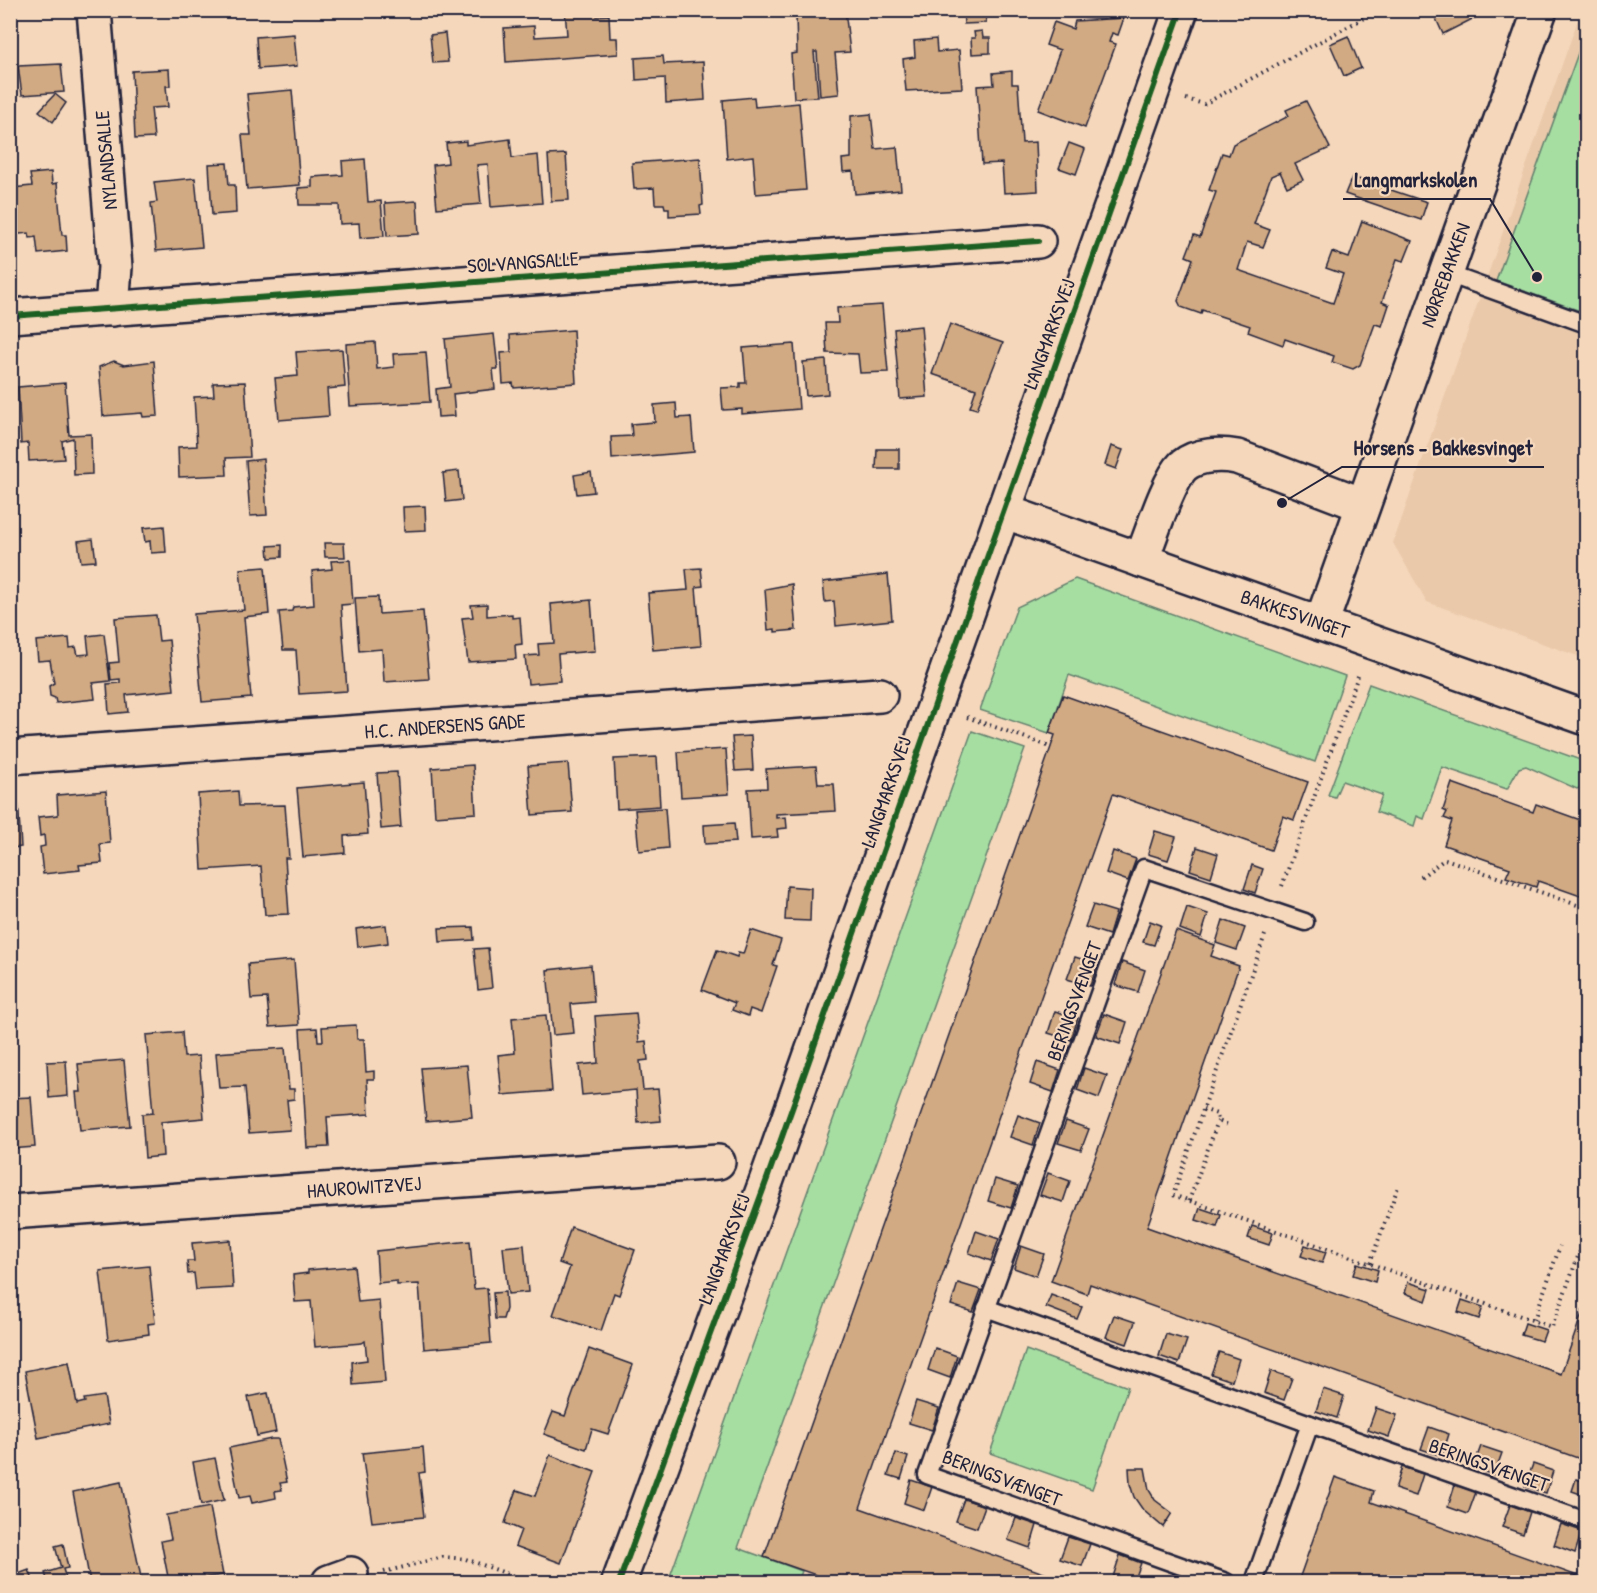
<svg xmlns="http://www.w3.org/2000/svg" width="1597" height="1593" font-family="'Patrick Hand',sans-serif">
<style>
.built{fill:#eac9aa}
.green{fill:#a6dea2;stroke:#64806e;stroke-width:1.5}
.building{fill:#d1a982;stroke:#22223b;stroke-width:1.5}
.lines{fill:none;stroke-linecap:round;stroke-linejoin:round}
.lane-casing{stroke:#22223b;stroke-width:21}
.street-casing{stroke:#22223b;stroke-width:38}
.secondary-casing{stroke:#22223b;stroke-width:38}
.path{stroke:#22223b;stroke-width:4;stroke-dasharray:1.5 4.5;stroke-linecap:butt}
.lane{stroke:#f5d7bb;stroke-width:16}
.street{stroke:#f5d7bb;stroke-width:33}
.secondary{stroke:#f5d7bb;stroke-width:33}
.cycleway-casing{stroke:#f5d7bb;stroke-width:10}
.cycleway{stroke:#1b5e20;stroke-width:6}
.labels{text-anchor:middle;stroke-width:4.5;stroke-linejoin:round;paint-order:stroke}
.street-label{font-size:20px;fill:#22223b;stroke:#f5d7bb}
.leader{fill:none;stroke:#22223b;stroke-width:2}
.callout-dot{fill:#22223b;stroke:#f5d7bb;stroke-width:2}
.callout-label{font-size:21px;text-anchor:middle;font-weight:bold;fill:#22223b;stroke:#f5d7bb;stroke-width:4.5;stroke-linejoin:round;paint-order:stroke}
</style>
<rect width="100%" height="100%" fill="#f5d7bb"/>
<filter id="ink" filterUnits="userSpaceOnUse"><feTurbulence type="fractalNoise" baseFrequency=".0167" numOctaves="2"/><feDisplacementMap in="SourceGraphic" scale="12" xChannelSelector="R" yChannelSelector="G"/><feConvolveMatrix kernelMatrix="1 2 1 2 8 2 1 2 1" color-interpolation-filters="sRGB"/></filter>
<g filter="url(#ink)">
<!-- built -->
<polygon class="built" points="1581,11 1586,11 1586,659 1427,602 1393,543"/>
<!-- green -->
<g class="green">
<polygon points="1586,31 1586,313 1496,281"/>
<polygon points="1075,579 1345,676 1315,762 1069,675 1049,733 980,710 1017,607"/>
<polygon points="1369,684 1586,762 1586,785 1577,789 1526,766 1519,768 1507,789 1442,767 1424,819 1417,816 1414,826 1376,812 1382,795 1342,781 1335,797 1328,795"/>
<polygon points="972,731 1025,749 738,1548 802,1571 798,1582 668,1582"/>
<polygon points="1026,1350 1128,1387 1092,1489 990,1453"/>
</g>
<!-- building -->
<g class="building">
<polygon points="565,10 597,10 597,16 609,15 610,38 617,38 618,54 506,62 504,28 534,26 535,37 567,35"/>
<polygon points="845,10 850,52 835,53 839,94 820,96 817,52 814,52 818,97 794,98 791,54 797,53 796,15"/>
<polygon points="963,10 985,10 986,23 964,24"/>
<polygon points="1432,10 1490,10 1443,34"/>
<polygon points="1124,18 1118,35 1112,33 1109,42 1116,44 1085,128 1038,110 1060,50 1046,45 1054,22 1073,29 1075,21"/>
<polygon points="982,31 983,38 990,38 990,53 972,54 971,38 975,38 974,32"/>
<polygon points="445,33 448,62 433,63 430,35"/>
<polygon points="294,34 297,66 258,69 256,37"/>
<polygon points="1348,36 1361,68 1344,76 1330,44"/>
<polygon points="936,39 937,52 959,50 962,88 906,91 903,59 915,57 914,41"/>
<polygon points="663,56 664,64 703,62 705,100 666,103 665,78 636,80 635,58"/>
<polygon points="61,64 64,92 22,95 18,66"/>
<polygon points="169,69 170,86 166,86 168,107 151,108 154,138 135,139 132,71"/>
<polygon points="1012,71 1012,84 1018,84 1022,143 1036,142 1038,191 1004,193 1002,163 982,164 977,86 994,85 993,73"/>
<polygon points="292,90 300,185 247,189 242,135 251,135 247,94"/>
<polygon points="55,94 66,103 53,122 39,111"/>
<polygon points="754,97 755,107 799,103 806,190 756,194 753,156 727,159 723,100"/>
<polygon points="1306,101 1330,148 1295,164 1303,180 1287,187 1280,172 1271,176 1254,224 1270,230 1263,247 1247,242 1238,270 1333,303 1343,274 1326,268 1332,252 1349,258 1362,221 1412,241 1404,261 1397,259 1382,302 1389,305 1382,326 1375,324 1360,365 1353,369 1332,362 1334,356 1285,339 1283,345 1248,332 1250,326 1202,310 1201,314 1181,307 1178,301 1193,259 1186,256 1194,235 1200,237 1216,192 1209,190 1222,153 1229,155 1233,144 1289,116 1286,110"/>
<polygon points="871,114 875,149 897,147 901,190 855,194 853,171 843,172 842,159 851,158 851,116"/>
<polygon points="510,139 512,158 538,155 542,203 491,207 488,164 477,165 481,204 437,208 433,165 448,163 446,143 466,141 466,145"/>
<polygon points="1069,143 1085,149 1076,174 1059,168"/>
<polygon points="566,154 569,200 551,201 548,155"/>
<polygon points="700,158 703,205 700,206 701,214 669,216 669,208 665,208 664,204 655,204 654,188 634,189 632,163"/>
<polygon points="365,159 368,202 381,201 384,236 360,238 359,223 340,224 339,205 299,205 298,188 312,187 312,177 343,175 342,161"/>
<polygon points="227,163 229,185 235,185 236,213 212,215 209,164"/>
<polygon points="51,172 52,184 57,183 62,235 66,235 67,251 38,254 36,237 30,238 29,233 10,235 10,177 12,188 32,186 30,174"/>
<polygon points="1352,177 1427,202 1421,220 1345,194"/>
<polygon points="195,178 202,247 156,251 151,203 157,202 154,182"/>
<polygon points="417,201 419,234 387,236 385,203"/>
<polygon points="882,305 888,372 860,373 858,354 827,353 825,323 838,323 837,308"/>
<polygon points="950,324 1003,343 977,409 970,407 976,389 932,374"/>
<polygon points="921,326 927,397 900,399 894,329"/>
<polygon points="573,330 576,383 514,388 513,383 503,384 501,353 511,352 510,335"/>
<polygon points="494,334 498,369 493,369 495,389 453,394 455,416 438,417 436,389 450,387 445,339"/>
<polygon points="375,342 377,369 394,367 393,354 426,352 430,402 350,406 346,344"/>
<polygon points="794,344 799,409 742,414 742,409 723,410 721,388 740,387 740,383 746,383 743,348"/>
<polygon points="342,349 345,387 327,389 329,416 279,420 275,378 298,376 296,352"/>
<polygon points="826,360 828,394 806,396 803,362"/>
<polygon points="114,361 124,365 154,361 158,416 143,417 142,413 103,416 99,367"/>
<polygon points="245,382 250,457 226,458 227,475 179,477 178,447 197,446 194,397 214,396 213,383"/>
<polygon points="65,383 69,435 91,434 92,474 74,475 73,438 62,441 64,459 29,461 28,443 21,444 18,387"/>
<polygon points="676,403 677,418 691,417 694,452 612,459 611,437 632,436 631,424 655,422 654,405"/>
<polygon points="1111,446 1123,450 1116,469 1105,465"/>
<polygon points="877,449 899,449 899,469 876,469"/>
<polygon points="263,459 267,515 250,516 246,461"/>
<polygon points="459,471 462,500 446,502 443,473"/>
<polygon points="591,472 594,492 577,494 574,475"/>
<polygon points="425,506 426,530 404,531 403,507"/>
<polygon points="164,526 166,552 151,553 150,541 145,542 143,528"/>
<polygon points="93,539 96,561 81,562 78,541"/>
<polygon points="324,543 344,543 345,557 325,557"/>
<polygon points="282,545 282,557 269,558 268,546"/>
<polygon points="350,560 353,604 341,605 347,691 299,694 296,650 283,650 279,612 292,611 293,607 314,605 312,571 332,569 331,561"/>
<polygon points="265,567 269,614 244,617 251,698 202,702 194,614 244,610 240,569"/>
<polygon points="701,568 703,586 696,587 701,646 653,650 648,593 688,590 686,569"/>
<polygon points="888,574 892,620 836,626 834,601 825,602 823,582"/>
<polygon points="792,584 796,630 775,632 775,629 768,630 765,589"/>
<polygon points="378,597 379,614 423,611 429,679 384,682 382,649 359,651 355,598"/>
<polygon points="591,600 595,651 558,654 560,681 528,684 525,656 539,655 538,644 554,643 551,604"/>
<polygon points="487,604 487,616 512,614 512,618 520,617 522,644 515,645 516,659 468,662 462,618 473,617 471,605"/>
<polygon points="156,615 159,641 169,640 174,690 126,695 128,712 109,714 107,684 120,683 120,679 111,680 109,663 119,662 115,618"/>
<polygon points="104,634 110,681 93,683 95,699 56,703 55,698 50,696 49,686 54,683 50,660 38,661 36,641 69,638 70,648 76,647 78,655 89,654 87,636"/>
<polygon points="1063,695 1308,782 1294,820 1283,816 1271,850 1113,794 860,1508 1069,1582 836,1582 764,1557 1051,747 1055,735 1049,733"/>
<polygon points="751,736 753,770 735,771 732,737"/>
<polygon points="726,749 729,794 681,797 678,752"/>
<polygon points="657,757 660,806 617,809 614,759"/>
<polygon points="568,763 572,812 532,815 528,766"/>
<polygon points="473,765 476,813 435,816 432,768"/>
<polygon points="816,766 818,784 834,784 836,811 776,814 776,818 786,817 787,828 777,829 778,837 751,839 748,789 767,788 766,769"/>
<polygon points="397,772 401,827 381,829 377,773"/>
<polygon points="364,782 368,834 344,836 345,853 303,857 297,788"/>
<polygon points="1452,783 1533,812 1536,804 1586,822 1586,898 1538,881 1536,887 1506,877 1510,868 1444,845 1452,821 1444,818 1447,812 1443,810"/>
<polygon points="106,791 110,843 100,844 102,863 79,865 80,870 43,874 40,847 45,846 44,835 40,836 38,817 58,815 57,795"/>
<polygon points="238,791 239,806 285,805 289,858 285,858 289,914 265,915 261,866 202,870 198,794"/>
<polygon points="10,799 18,799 21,847 10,848"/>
<polygon points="665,808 668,848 639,851 635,810"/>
<polygon points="734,823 736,842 705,844 704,825"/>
<polygon points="1155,831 1176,837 1168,860 1148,854"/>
<polygon points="1197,847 1218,854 1211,877 1190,870"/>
<polygon points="1113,851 1136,859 1128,881 1106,873"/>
<polygon points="1252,865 1263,869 1255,893 1244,889"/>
<polygon points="787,886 811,888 810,921 785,920"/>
<polygon points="1093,905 1116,912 1109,935 1085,927"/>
<polygon points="1187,907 1208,914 1201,937 1180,929"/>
<polygon points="1223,920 1245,928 1237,950 1216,943"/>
<polygon points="1150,921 1161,925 1154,945 1143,942"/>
<polygon points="386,925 388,943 358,947 356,929"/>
<polygon points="473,927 474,940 440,942 439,928"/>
<polygon points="751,930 781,940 773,965 777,966 761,1013 750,1009 748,1016 732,1010 735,1003 702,990 717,950 737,957 738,953 743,954"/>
<polygon points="1176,931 1215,945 1211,956 1239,966 1147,1227 1561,1374 1586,1302 1586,1461 1090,1284 1087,1294 1051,1281"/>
<polygon points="488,948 492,988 478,990 474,949"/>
<polygon points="1075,957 1098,964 1090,986 1067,979"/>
<polygon points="294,960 299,1025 270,1027 267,998 251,999 248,964"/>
<polygon points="1122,962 1145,970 1138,992 1115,985"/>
<polygon points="591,965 594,1002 571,1004 574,1033 553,1035 547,970"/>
<polygon points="1055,1011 1078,1018 1071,1040 1048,1033"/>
<polygon points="636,1013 639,1042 646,1041 648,1060 640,1061 643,1090 658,1089 661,1121 638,1123 636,1090 582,1095 579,1065 598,1063 595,1016"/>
<polygon points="1104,1014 1127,1022 1120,1044 1096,1036"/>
<polygon points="546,1015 552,1091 502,1095 498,1055 515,1053 512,1018"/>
<polygon points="356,1025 357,1039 364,1039 366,1072 374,1071 374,1079 367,1079 369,1114 327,1117 329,1147 307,1148 300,1029 317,1028 318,1041 323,1041 322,1027"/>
<polygon points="182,1032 184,1057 199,1056 204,1118 161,1122 163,1156 145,1158 142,1114 153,1113 146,1035"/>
<polygon points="285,1048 289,1089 294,1089 294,1099 287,1100 290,1130 249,1133 245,1087 219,1088 216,1053"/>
<polygon points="124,1060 130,1126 80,1130 76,1092 81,1092 78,1064"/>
<polygon points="66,1061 68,1096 49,1098 47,1062"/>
<polygon points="1037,1062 1060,1070 1053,1092 1030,1084"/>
<polygon points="467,1065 472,1117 426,1121 421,1068"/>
<polygon points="1084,1068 1107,1076 1099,1098 1077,1090"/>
<polygon points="31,1097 35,1147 10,1149 10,1098"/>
<polygon points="1018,1115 1040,1123 1033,1145 1010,1137"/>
<polygon points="1066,1121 1089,1129 1081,1150 1058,1143"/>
<polygon points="1048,1173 1070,1181 1063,1202 1040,1195"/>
<polygon points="995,1179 1018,1186 1011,1208 988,1201"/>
<polygon points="1200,1208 1221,1215 1217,1227 1196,1220"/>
<polygon points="1252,1226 1273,1233 1269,1245 1248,1238"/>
<polygon points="571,1227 635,1250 619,1295 614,1293 601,1331 553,1315 570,1267 559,1263"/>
<polygon points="976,1231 999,1239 991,1261 969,1253"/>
<polygon points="230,1240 233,1288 196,1290 194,1273 188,1274 187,1261 194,1261 192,1243"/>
<polygon points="470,1241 474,1289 487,1288 491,1343 424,1349 419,1284 397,1285 397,1281 378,1283 376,1251"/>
<polygon points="524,1245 528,1292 508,1294 503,1247"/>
<polygon points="1305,1245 1326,1252 1322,1263 1301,1256"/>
<polygon points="1021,1246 1044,1254 1036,1276 1014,1268"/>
<polygon points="1357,1263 1378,1270 1375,1282 1353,1275"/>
<polygon points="149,1266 155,1323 148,1324 149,1334 108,1340 100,1271"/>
<polygon points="354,1266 358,1302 379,1300 385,1382 353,1385 352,1362 367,1360 365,1341 362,1343 315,1347 311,1301 295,1302 293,1275 308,1273 308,1270"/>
<polygon points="1408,1282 1430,1289 1426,1301 1405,1293"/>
<polygon points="958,1283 981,1290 973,1312 951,1305"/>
<polygon points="505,1292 506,1309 503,1319 495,1319 493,1293"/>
<polygon points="1051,1295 1082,1307 1077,1319 1046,1307"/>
<polygon points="1462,1300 1483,1307 1479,1319 1458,1312"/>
<polygon points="1114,1315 1135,1322 1127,1344 1106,1337"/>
<polygon points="1525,1323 1546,1330 1542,1341 1521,1335"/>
<polygon points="1166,1334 1187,1340 1179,1363 1159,1356"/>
<polygon points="935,1348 957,1356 950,1378 928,1370"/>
<polygon points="589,1349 633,1365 608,1434 592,1429 586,1449 544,1434 553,1412 565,1416"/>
<polygon points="1219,1352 1239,1359 1232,1381 1211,1374"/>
<polygon points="69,1362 77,1404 85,1402 84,1399 104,1396 109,1424 38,1438 25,1371"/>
<polygon points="1271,1371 1292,1378 1284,1400 1264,1393"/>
<polygon points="1323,1389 1344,1396 1337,1418 1316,1411"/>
<polygon points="268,1393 276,1432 257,1436 248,1397"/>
<polygon points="916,1401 939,1408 932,1430 909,1423"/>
<polygon points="1376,1408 1397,1415 1389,1437 1368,1430"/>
<polygon points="1429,1427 1449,1434 1442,1456 1421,1449"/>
<polygon points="271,1439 278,1439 287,1482 280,1483 282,1490 275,1491 276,1498 252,1503 250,1496 239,1498 229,1448"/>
<polygon points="1481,1446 1502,1453 1494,1475 1473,1468"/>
<polygon points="423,1447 425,1472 419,1473 424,1517 372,1522 362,1453"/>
<polygon points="896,1453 908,1457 901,1479 888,1475"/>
<polygon points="550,1455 595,1472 561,1563 515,1546 521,1530 505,1523 517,1490 535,1496"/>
<polygon points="215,1458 224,1500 201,1505 193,1462"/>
<polygon points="1533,1464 1553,1471 1546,1493 1525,1486"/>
<polygon points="1402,1467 1423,1474 1416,1496 1395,1489"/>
<polygon points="1129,1468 1145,1468 1149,1490 1155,1500 1172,1513 1163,1527 1143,1510 1134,1497 1130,1484"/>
<polygon points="1335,1477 1374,1491 1371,1502 1586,1579 1586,1582 1298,1582"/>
<polygon points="1576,1479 1586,1482 1586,1496 1572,1491"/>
<polygon points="911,1480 932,1487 924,1510 904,1503"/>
<polygon points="121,1482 142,1582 90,1582 73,1492"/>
<polygon points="1455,1485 1476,1492 1468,1514 1448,1507"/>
<polygon points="964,1499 985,1506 977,1528 956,1521"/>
<polygon points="1510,1505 1530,1512 1523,1534 1502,1527"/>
<polygon points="210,1507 223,1575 169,1582 161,1541 171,1539 166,1515"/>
<polygon points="1016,1518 1037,1525 1030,1548 1008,1540"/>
<polygon points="1561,1524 1582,1531 1575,1553 1554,1545"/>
<polygon points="1068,1537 1090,1544 1082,1566 1060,1559"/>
<polygon points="63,1544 68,1568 63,1569 67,1582 48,1582 45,1573 61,1568 55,1546"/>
<polygon points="1120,1555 1141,1563 1134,1582 1113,1577"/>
<polygon points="29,1570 34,1582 10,1582 10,1577"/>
<polygon points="1173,1574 1194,1581 1194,1582 1170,1582"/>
</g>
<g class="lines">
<!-- lane casing -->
<g class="lane-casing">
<g id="lane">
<polyline points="1445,273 1586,324"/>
<polyline points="986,1308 1310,1424"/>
<polyline points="1226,1582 927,1475 1144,868 1305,922"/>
<polyline points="1254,1582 1310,1424 1586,1521"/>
</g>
</g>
<!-- street casing -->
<g class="street-casing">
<g id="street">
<polyline points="94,10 115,267 112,309"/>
<polyline points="10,316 1038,241"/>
<path d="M1141,560C1151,537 1167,482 1183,466C1197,454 1221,454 1237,457L1363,505"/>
<polyline points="1321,624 1540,10"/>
<polyline points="10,757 880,695"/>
<polyline points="10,1212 718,1162"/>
<polyline points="329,1582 351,1574"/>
</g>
</g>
<!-- secondary casing -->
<g class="secondary-casing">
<g id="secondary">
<polyline points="1003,511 1586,718"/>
<polyline points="619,1582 767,1179 1181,10"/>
</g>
</g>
<!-- path -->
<g class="path">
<polyline points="1186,99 1204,104 1377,11"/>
<polyline points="967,717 1051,747"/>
<polyline points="1421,877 1445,859 1586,908"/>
<polyline points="1282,886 1359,673"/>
<polyline points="1265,935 1173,1195 1552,1327 1586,1235"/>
<polyline points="1203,1109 1217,1114 1218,1121 1231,1126"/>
<polyline points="1189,1201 1218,1121"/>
<polyline points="1370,1263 1398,1187"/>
<polyline points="1534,1320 1560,1246"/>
<polyline points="384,1572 443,1557 466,1559 531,1582"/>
<polyline points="806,1582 809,1573"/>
</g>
<!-- lane -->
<use href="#lane" class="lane"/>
<!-- street -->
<use href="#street" class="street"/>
<!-- secondary -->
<use href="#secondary" class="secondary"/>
<!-- cycleway casing -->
<g class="cycleway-casing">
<g id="cycleway">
<polyline points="10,316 1038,241"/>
<polyline points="619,1582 767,1179 1181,10"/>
</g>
</g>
<!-- cycleway -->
<use href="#cycleway" class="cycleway"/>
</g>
</g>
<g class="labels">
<!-- street labels -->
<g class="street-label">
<text transform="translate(106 160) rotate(-95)" y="7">NYLANDSALLE</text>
<text transform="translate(523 262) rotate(-4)" y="7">SOLVANGSALLE</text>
<text transform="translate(1445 275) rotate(-70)" y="7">NØRREBAKKEN</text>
<text transform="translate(1049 334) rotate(-70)" y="7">LANGMARKSVEJ</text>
<text transform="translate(1295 614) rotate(19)" y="7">BAKKESVINGET</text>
<text transform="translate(445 726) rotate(-4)" y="7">H.C. ANDERSENS GADE</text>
<text transform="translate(886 792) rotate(-71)" y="7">LANGMARKSVEJ</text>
<text transform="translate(1074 1001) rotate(-70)" y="7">BERINGSVÆNGET</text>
<text transform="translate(364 1187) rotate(-4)" y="7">HAUROWITZVEJ</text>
<text transform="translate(724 1249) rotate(-70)" y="7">LANGMARKSVEJ</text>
<text transform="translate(1489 1465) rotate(19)" y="7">BERINGSVÆNGET</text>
<text transform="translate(1002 1478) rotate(21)" y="7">BERINGSVÆNGET</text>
</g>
</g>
<!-- callouts -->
<path class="leader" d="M1537 277L1490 199H1343M1282 503L1342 467H1544"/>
<g class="callout-dot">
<circle cx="1537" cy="277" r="6"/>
<circle cx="1282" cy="503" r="6"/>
</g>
<g class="callout-label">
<text x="1416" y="187">Langmarkskolen</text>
<text x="1443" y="455">Horsens - Bakkesvinget</text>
</g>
<!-- margin -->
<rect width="1597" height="1593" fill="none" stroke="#f5d7bb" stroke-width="36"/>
<rect x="18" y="18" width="1561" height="1557" fill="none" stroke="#22223b" stroke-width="2" filter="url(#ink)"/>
</svg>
